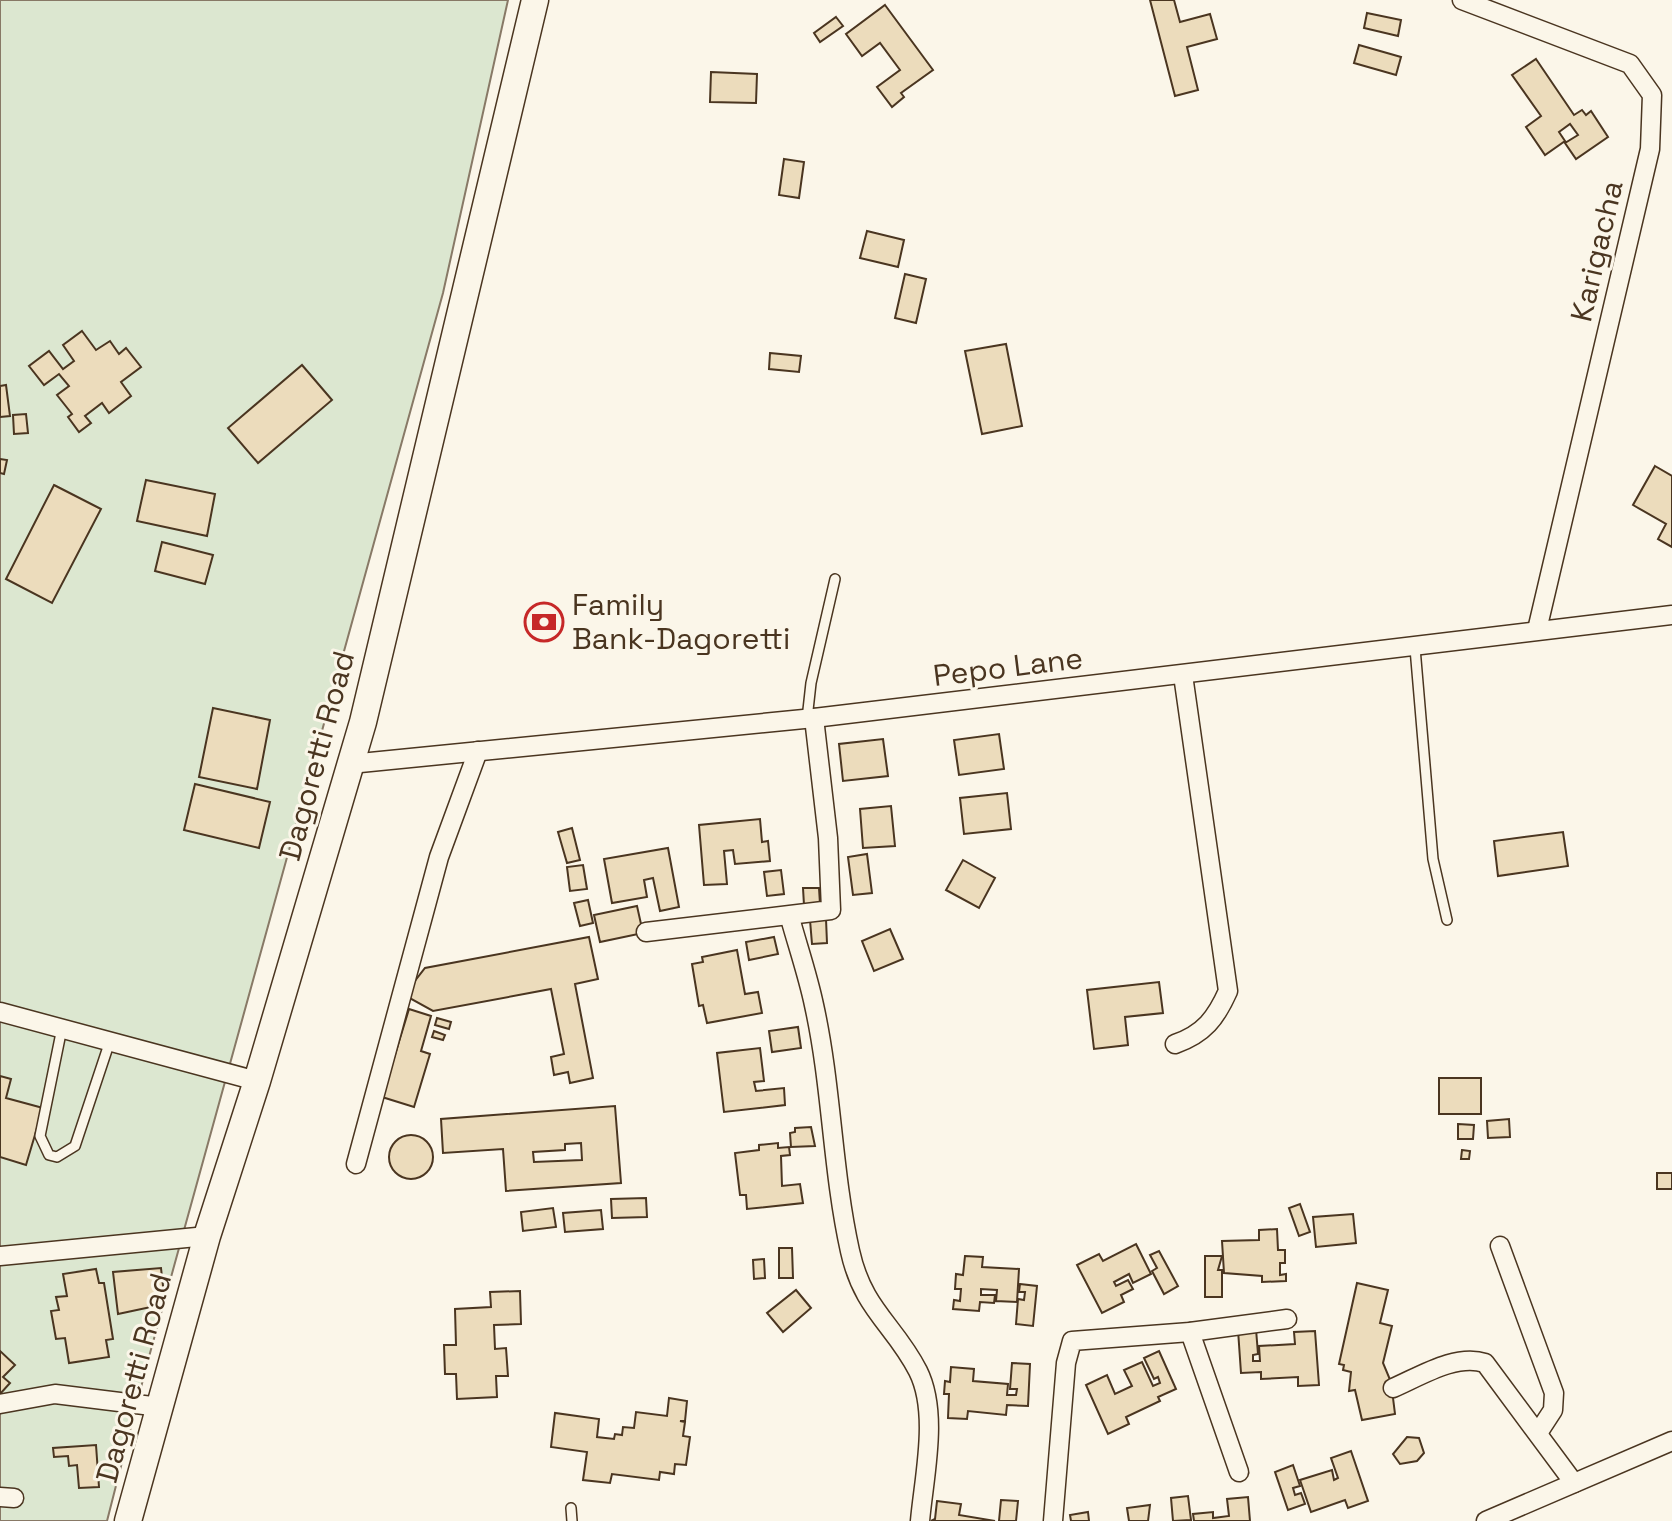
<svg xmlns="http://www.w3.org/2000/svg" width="1672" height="1521" font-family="'Space Grotesk',sans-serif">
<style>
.green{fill:#dce7d0;stroke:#887966;stroke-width:2}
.building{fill:#ecdcbc;stroke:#4a3520;stroke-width:2;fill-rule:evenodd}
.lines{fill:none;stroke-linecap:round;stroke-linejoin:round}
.lane-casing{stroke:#4a3520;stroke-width:12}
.street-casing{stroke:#4a3520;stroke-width:21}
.secondary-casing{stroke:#4a3520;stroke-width:29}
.lane{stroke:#fbf6e9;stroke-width:9}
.street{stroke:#fbf6e9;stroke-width:18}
.secondary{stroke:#fbf6e9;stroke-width:26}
.labels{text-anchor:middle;stroke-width:6;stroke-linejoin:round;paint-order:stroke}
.street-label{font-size:30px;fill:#4a3520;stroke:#fbf6e9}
.poi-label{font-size:30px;fill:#4a3520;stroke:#fbf6e9;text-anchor:start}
</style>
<rect width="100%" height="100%" fill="#fbf6e9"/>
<!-- green -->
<polygon class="green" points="0,0 508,0 443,293 147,1364 107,1521 0,1521"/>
<!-- building -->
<g class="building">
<polygon points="1150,0 1174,0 1180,22 1210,14 1217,39 1187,47 1198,90 1175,96"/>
<polygon points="885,5 933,70 901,93 904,97 892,107 877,87 900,70 880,43 862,56 846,34"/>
<polygon points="1367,13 1401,20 1398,36 1364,28"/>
<polygon points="836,17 843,26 820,42 814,33"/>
<polygon points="1359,45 1401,57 1396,75 1354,63"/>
<polygon points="1536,59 1574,115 1582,110 1586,115 1591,111 1608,137 1576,159 1565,143 1578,135 1570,124 1559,132 1565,141 1545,155 1526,127 1541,116 1512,75"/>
<polygon points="711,72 757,74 756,103 710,102"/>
<polygon points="784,159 804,162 799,198 779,195"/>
<polygon points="867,231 904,240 898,267 860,258"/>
<polygon points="905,274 926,279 916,323 895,318"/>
<polygon points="82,331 96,350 110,341 119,354 126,348 141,367 121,382 131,396 109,413 102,403 85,416 91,423 79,432 68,417 72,414 57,395 69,386 59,374 44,385 29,366 49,351 63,369 74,361 63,345"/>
<polygon points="1006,344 1022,426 982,434 965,351"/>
<polygon points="770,353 801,356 799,372 769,369"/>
<polygon points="302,365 332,400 258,463 228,428"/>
<polygon points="6,385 10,416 0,417 0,386"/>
<polygon points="26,414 28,433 14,434 13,415"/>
<polygon points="0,459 7,460 4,474 0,473"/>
<polygon points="1655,466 1672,476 1672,547 1658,539 1666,524 1633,505"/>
<polygon points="146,480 215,494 207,536 137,521"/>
<polygon points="54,485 101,509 52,603 6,579"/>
<polygon points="162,542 213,555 205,584 155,571"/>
<polygon points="213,708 270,720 257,789 199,777"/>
<polygon points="999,734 1004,769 959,775 954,740"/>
<polygon points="883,739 888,776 843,781 839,744"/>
<polygon points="195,784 270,802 259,848 184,830"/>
<polygon points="1007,793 1011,829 964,834 960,798"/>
<polygon points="891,806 895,846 863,848 860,809"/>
<polygon points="760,819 762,842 768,841 770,861 735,864 733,850 724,851 727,884 704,885 699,825"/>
<polygon points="572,828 580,860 567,863 558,832"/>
<polygon points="1563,832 1568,866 1498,876 1494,841"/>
<polygon points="668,848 679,907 660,911 653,878 644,880 647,897 612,903 604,859"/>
<polygon points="867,854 872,893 853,895 848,857"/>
<polygon points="963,860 995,878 979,908 946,890"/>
<polygon points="583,865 587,889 570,891 567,867"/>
<polygon points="781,870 784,894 767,896 764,872"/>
<polygon points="803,888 819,888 820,904 804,905"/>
<polygon points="588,900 593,923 580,926 574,903"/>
<polygon points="637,906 643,933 600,942 594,915"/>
<polygon points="826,919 827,943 812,944 810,920"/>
<polygon points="890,929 903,959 874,971 862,941"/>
<polygon points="589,937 598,979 575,984 593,1078 570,1083 568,1072 554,1075 551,1057 564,1054 551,989 433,1011 404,995 425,968"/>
<polygon points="774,937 778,954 749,960 746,942"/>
<polygon points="737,950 745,994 758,992 762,1013 707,1023 703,1005 699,1006 692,964 703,962 702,957"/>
<polygon points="1159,982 1163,1013 1125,1017 1128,1045 1094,1049 1087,990"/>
<polygon points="409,1009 431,1016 421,1051 430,1054 414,1107 382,1097"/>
<polygon points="437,1018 451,1022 449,1029 435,1025"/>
<polygon points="798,1027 801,1048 772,1052 769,1031"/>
<polygon points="434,1031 445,1035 443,1040 432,1037"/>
<polygon points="760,1048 764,1081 754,1082 756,1091 784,1088 785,1105 724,1112 717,1053"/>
<polygon points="0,1076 11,1079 6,1098 43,1108 26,1165 0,1157"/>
<rect x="1439" y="1078" width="42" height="36"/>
<path d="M615,1106L621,1183L506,1191L503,1149L443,1153L441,1119ZM581,1143L582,1160L534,1162L533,1152L565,1150V1144Z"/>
<polygon points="1509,1119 1510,1137 1488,1138 1487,1121"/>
<polygon points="1458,1124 1474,1125 1473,1139 1458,1139"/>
<polygon points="811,1127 815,1146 791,1147 790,1133 795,1132 795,1128"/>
<circle cx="411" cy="1157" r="22"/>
<polygon points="778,1143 778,1148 789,1147 790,1155 781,1156 782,1186 800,1184 803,1203 747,1209 746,1195 740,1195 735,1153 759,1150 759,1145"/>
<polygon points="1462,1150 1470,1151 1469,1159 1461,1159"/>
<rect x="1657" y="1173" width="15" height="16"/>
<polygon points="646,1198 647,1217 612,1218 611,1199"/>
<polygon points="1300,1204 1310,1232 1299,1236 1289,1208"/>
<polygon points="553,1208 556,1227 523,1231 521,1212"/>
<polygon points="601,1210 603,1229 565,1232 563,1213"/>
<polygon points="1353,1214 1356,1243 1316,1247 1313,1217"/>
<polygon points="1277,1229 1278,1250 1285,1250 1285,1263 1280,1263 1280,1275 1286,1274 1286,1281 1262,1282 1262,1276 1224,1273 1222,1241 1259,1240 1259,1230"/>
<polygon points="1136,1244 1151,1274 1133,1283 1129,1274 1114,1282 1116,1286 1128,1280 1133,1289 1121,1295 1124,1302 1102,1313 1077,1265 1099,1254 1103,1261"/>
<polygon points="779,1248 792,1248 793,1278 779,1278"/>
<polygon points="1159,1251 1178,1286 1164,1294 1152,1271 1157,1268 1150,1255"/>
<polygon points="965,1256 983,1257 982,1267 1019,1269 1017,1302 996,1301 997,1290 981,1289 981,1295 995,1295 994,1303 980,1302 979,1311 953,1309 954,1300 960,1301 961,1289 955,1289 956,1274 963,1275"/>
<polygon points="1205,1256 1222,1256 1218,1270 1222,1270 1222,1297 1205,1297"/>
<polygon points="764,1259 765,1278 754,1279 753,1260"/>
<polygon points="161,1268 165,1304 118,1314 113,1272"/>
<polygon points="96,1269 99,1283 104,1283 113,1339 106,1340 109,1357 69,1363 65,1338 56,1339 51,1311 59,1310 56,1297 67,1296 63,1274"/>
<polygon points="1357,1283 1388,1290 1380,1323 1392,1326 1383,1363 1391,1382 1395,1414 1362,1420 1355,1390 1349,1391 1351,1372 1343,1370 1344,1365 1339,1364"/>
<polygon points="1020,1284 1037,1286 1033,1326 1016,1324 1018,1299 1024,1300 1025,1292 1019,1292"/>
<polygon points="796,1290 811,1308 783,1332 767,1313"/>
<polygon points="520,1291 521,1324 494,1325 495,1349 506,1348 508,1376 496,1376 497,1397 457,1399 456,1374 445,1374 444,1345 456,1345 455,1309 491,1307 490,1292"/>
<polygon points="1256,1329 1258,1354 1253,1355 1253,1361 1260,1361 1259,1346 1295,1344 1294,1332 1315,1331 1319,1385 1298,1386 1298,1377 1261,1379 1261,1372 1241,1373 1238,1330"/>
<polygon points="0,1351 15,1365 3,1377 10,1383 0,1394"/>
<polygon points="1159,1351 1176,1389 1158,1397 1160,1401 1126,1417 1129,1424 1108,1434 1086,1385 1107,1375 1115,1394 1132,1386 1124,1370 1142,1362 1153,1386 1160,1383 1158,1377 1154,1379 1144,1358"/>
<polygon points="1012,1363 1030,1364 1028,1406 1007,1405 1006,1415 968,1411 967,1419 948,1418 949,1394 944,1394 945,1381 950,1382 951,1367 974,1369 973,1381 1008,1384 1007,1395 1016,1395 1017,1389 1010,1389"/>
<polygon points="669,1398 687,1401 685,1421 680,1421 685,1422 683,1436 690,1437 686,1465 675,1464 674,1474 660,1472 659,1480 612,1474 610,1483 583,1480 587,1452 551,1447 555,1413 599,1419 597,1437 614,1439 615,1434 622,1435 623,1427 634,1428 636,1412 667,1416"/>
<polygon points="1407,1437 1419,1438 1424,1453 1417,1461 1400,1464 1393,1454"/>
<polygon points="96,1445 99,1487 79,1488 77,1465 69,1466 68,1456 54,1457 53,1448"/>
<polygon points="1351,1451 1368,1501 1348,1508 1345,1500 1311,1512 1300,1480 1332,1470 1334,1480 1338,1478 1331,1458"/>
<polygon points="1293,1465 1300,1486 1293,1488 1295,1495 1301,1493 1305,1504 1288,1510 1275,1472"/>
<polygon points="1188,1496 1191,1520 1173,1521 1171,1498"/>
<polygon points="1248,1497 1250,1521 1194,1521 1193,1514 1213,1512 1213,1518 1229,1516 1227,1499"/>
<polygon points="1001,1500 1018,1501 1016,1521 999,1521"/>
<polygon points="937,1501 961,1504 959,1515 995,1521 931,1521 935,1519"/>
<polygon points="1150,1505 1148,1521 1129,1521 1127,1508"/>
<polygon points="1088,1512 1089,1521 1071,1521 1070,1515"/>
</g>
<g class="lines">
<!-- lane casing -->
<g class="lane-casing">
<g id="lane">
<polyline points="1415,648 1433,859 1447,920"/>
<polyline points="807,719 811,683 835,579"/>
<polyline points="62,1028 40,1136 49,1155 57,1157 75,1146 110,1041"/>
<polyline points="571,1508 572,1521"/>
</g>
</g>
<!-- street casing -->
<g class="street-casing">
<g id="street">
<polyline points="1462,0 1630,64 1652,95 1650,149 1537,630"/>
<polyline points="350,764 814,718 1672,615"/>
<path d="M790,918C798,947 808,976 814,1005C832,1086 832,1170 850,1251C863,1310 894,1324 918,1371C939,1413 924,1476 920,1521"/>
<polyline points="646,932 831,910 828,838 814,718"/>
<polyline points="0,1012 257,1081"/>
<path d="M1175,1044C1204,1034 1216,1018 1228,991L1183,675"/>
<polyline points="356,1164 439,857 478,751"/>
<polyline points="1500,1246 1554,1393 1553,1410 1538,1433"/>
<polyline points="0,1256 207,1236"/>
<polyline points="1190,1332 1239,1472"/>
<path d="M1393,1388C1419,1377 1456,1353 1485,1363L1574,1483"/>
<polyline points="0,1404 55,1394 160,1407"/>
<polyline points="0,1497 14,1498"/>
<polyline points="1053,1521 1066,1363 1072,1341 1190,1332 1287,1319"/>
<polyline points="1486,1521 1672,1441"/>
</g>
</g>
<!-- secondary casing -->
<g class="secondary-casing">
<polyline id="secondary" points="128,1521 207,1236 257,1081 363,722 535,0"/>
</g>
<!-- lane -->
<use href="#lane" class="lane"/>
<!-- street -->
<use href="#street" class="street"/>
<!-- secondary -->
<use href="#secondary" class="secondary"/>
</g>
<!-- icons -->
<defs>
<g id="bank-ring" transform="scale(2)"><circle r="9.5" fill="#fbf6e9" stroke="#c62828" stroke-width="1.5"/><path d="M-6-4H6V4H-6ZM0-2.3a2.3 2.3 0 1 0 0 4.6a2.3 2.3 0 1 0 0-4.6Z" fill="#c62828"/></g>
</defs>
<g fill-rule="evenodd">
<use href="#bank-ring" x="544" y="622"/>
</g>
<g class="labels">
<!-- street labels -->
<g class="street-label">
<text transform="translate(1597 251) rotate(-77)" y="10">Karigacha</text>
<text transform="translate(1008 667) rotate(-7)" y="10">Pepo Lane</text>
<text transform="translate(317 756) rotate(-75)" y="10">Dagoretti Road</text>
<text transform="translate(134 1378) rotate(-75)" y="10">Dagoretti Road</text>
</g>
<!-- poi labels -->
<g class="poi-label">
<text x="572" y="615">Family<tspan x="572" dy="34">Bank-Dagoretti</tspan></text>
</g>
</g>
</svg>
